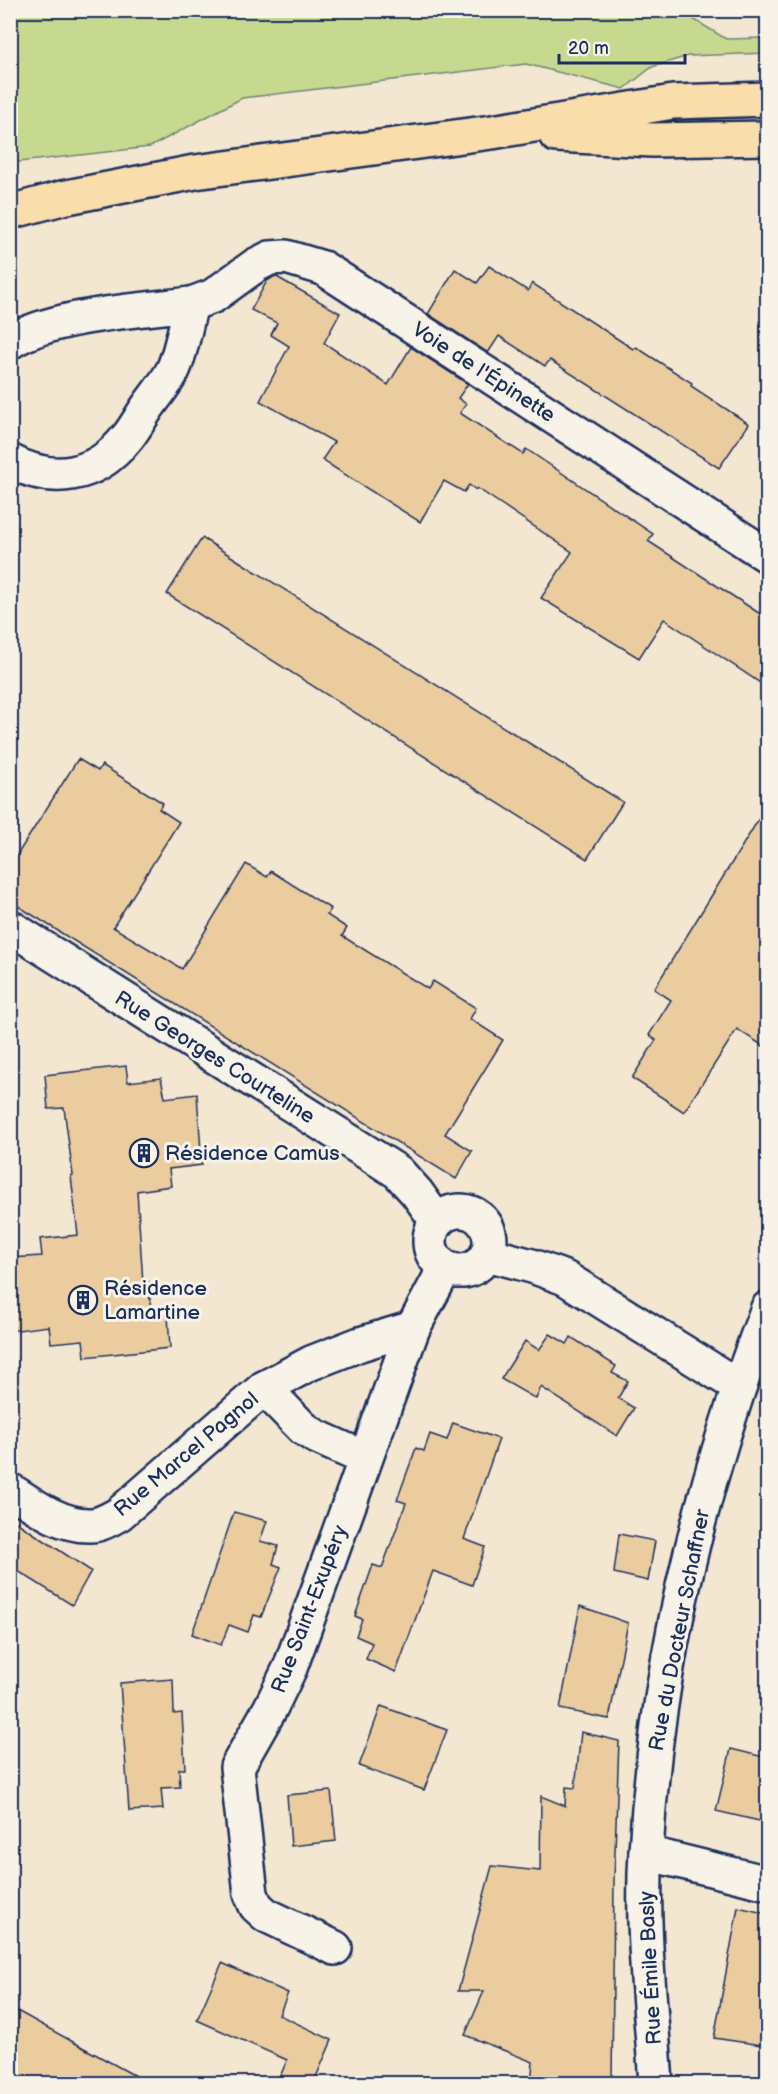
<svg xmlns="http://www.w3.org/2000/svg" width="778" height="2094" font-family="'Balsamiq Sans',sans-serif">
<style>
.green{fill:#c6d98e;stroke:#708476;stroke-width:1.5}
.building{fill:#ebcc9e;stroke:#1b2f5e;stroke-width:1.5}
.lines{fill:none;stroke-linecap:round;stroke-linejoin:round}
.minor-casing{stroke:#1b2f5e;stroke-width:38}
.major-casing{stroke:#1b2f5e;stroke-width:38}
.minor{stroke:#f7f3e8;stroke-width:33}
.major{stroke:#f9deab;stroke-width:33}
.labels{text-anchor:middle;stroke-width:6;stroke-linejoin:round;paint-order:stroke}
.street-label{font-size:21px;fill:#1b2f5e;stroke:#f7f3e8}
.poi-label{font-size:21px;fill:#1b2f5e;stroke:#f7f3e8;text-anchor:start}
</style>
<rect width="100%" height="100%" fill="#f3e7d2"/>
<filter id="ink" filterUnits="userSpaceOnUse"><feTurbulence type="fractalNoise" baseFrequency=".0167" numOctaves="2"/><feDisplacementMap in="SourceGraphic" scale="12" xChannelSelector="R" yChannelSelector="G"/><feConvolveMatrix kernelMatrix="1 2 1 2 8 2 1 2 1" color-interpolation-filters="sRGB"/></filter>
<g filter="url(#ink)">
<!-- green -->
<polygon class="green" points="680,11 726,39 767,38 767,53 688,56 652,67 624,89 526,64 242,98 150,147 11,163 11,11"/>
<!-- building -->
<g class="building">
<polygon points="489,266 528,291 532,283 633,349 636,347 692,383 691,386 749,424 719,468 550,360 545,366 499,336 488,353 428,314 455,269 477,283"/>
<polygon points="275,276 340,313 324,343 388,385 411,347 468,384 458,398 466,404 460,413 523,454 526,449 653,534 648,541 768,619 768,688 664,619 639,658 541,598 572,552 477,488 476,490 469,485 464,492 444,481 420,522 322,460 334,442 260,401 289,346 271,335 277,323 251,310 267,281"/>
<polygon points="202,538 623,802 587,859 167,594"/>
<polygon points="78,759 98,771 102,765 163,803 159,809 179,822 113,927 182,969 246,864 267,877 271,871 331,909 327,915 347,928 342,936 428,989 433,981 476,1008 470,1019 503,1040 445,1134 472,1151 456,1179 10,901 10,866"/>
<polygon points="768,804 768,1049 737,1029 684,1112 632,1078 656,1040 649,1035 671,1000 654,989"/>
<polygon points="126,1066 128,1082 161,1078 165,1098 197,1094 202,1165 169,1169 171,1186 137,1191 143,1283 149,1282 151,1317 168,1315 170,1348 85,1357 83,1340 51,1343 49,1326 10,1331 10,1258 42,1256 40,1239 78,1235 71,1176 73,1175 64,1108 48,1109 45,1075"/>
<polygon points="550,1334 567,1344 571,1337 616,1366 612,1373 628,1381 618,1398 634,1408 617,1436 541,1387 536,1399 501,1379 525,1341 539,1350"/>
<polygon points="453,1423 499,1439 464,1539 485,1547 472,1585 433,1571 396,1672 366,1659 372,1643 356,1636 362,1619 355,1616 373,1565 382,1568 406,1503 397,1500 416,1448 424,1451 430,1434 447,1440"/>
<polygon points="234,1512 267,1521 260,1541 278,1546 273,1564 281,1567 261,1617 254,1615 248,1632 229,1625 221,1645 192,1634"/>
<polygon points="10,1518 91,1571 72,1605 10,1566"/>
<polygon points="619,1534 655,1541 648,1581 614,1573"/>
<polygon points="580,1606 628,1623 609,1719 560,1709"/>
<polygon points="173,1679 174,1714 182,1713 185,1769 179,1769 180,1787 161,1788 163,1809 129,1811 120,1683"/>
<polygon points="381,1706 447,1730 424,1790 359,1766"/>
<polygon points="581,1732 619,1741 614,1879 612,2084 531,2084 533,2062 465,2035 484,1991 458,1991 492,1866 540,1871 541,1796 565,1806 566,1787 575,1788"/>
<polygon points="731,1749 768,1758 768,1823 716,1811"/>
<polygon points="331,1791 336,1841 291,1846 287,1795"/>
<polygon points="738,1907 768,1914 768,2046 714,2038"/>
<polygon points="222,1963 288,1993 279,2015 332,2040 313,2084 277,2084 287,2060 197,2020"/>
<polygon points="10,2007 84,2048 150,2084 10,2084"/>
</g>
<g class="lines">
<!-- minor casing -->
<g class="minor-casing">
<g id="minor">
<path d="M10,342C52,315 141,310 191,304L213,296L256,265L270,258L286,257L323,268L768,556"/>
<path d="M10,461C53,484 95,477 126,439C134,430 140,418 147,408C155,396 166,384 173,370C181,353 186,323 191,304"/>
<polyline points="10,927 398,1172 417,1193 437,1221"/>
<circle cx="460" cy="1241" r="30"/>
<polyline points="487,1254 532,1266 565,1278 738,1386"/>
<polyline points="264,1388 303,1428 315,1436 364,1458"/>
<path d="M10,1490C34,1505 59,1525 88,1525C99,1526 110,1519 119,1514L264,1388L311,1363L360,1344L413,1328"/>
<polyline points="646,1853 768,1883"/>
<polyline points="335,1948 266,1915 256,1906 251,1894 237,1767 270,1709 290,1668 413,1328 445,1268"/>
<path d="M656,2084C651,2007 641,1929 646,1852C656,1665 701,1482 768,1308"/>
</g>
</g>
<!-- major casing -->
<g class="major-casing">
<g id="major">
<polyline points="556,135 652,140 768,138"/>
<polyline points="10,212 62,198 195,172 492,132 673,102 768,99"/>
</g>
</g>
<!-- minor -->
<use href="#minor" class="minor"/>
<!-- major -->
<use href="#major" class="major"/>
</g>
</g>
<!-- icons -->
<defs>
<g id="building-ring" transform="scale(1.5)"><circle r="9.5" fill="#f7f3e8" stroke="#1b2f5e" stroke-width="1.5"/><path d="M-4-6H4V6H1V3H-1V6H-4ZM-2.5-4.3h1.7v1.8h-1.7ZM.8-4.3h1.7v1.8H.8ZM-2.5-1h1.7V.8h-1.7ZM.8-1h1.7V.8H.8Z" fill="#1b2f5e"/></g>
</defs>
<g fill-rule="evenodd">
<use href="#building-ring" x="144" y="1153"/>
<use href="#building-ring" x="83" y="1300"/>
</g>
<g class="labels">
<!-- street labels -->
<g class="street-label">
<text transform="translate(484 372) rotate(33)" y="7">Voie de l'Épinette</text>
<text transform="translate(215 1057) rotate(32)" y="7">Rue Georges Courteline</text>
<text transform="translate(186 1454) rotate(-40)" y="7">Rue Marcel Pagnol</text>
<text transform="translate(309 1609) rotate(-69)" y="7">Rue Saint-Exupéry</text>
<text transform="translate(679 1630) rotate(-79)" y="7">Rue du Docteur Schaffner</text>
<text transform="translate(650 1968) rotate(-93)" y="7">Rue Émile Basly</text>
</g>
<!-- poi labels -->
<g class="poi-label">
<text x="165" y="1160">Résidence Camus</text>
<text x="104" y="1295">Résidence<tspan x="104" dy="24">Lamartine</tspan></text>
</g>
</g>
<!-- margin -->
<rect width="778" height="2094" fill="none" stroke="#f7f3e8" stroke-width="36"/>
<rect x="18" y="18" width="742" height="2058" fill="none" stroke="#1b2f5e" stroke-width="2" filter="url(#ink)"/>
<!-- scale -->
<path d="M559 54v9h126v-9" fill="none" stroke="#1b2f5e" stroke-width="3"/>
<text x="568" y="54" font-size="18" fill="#1b2f5e" stroke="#f7f3e8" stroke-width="4.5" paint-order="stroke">20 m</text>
</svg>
